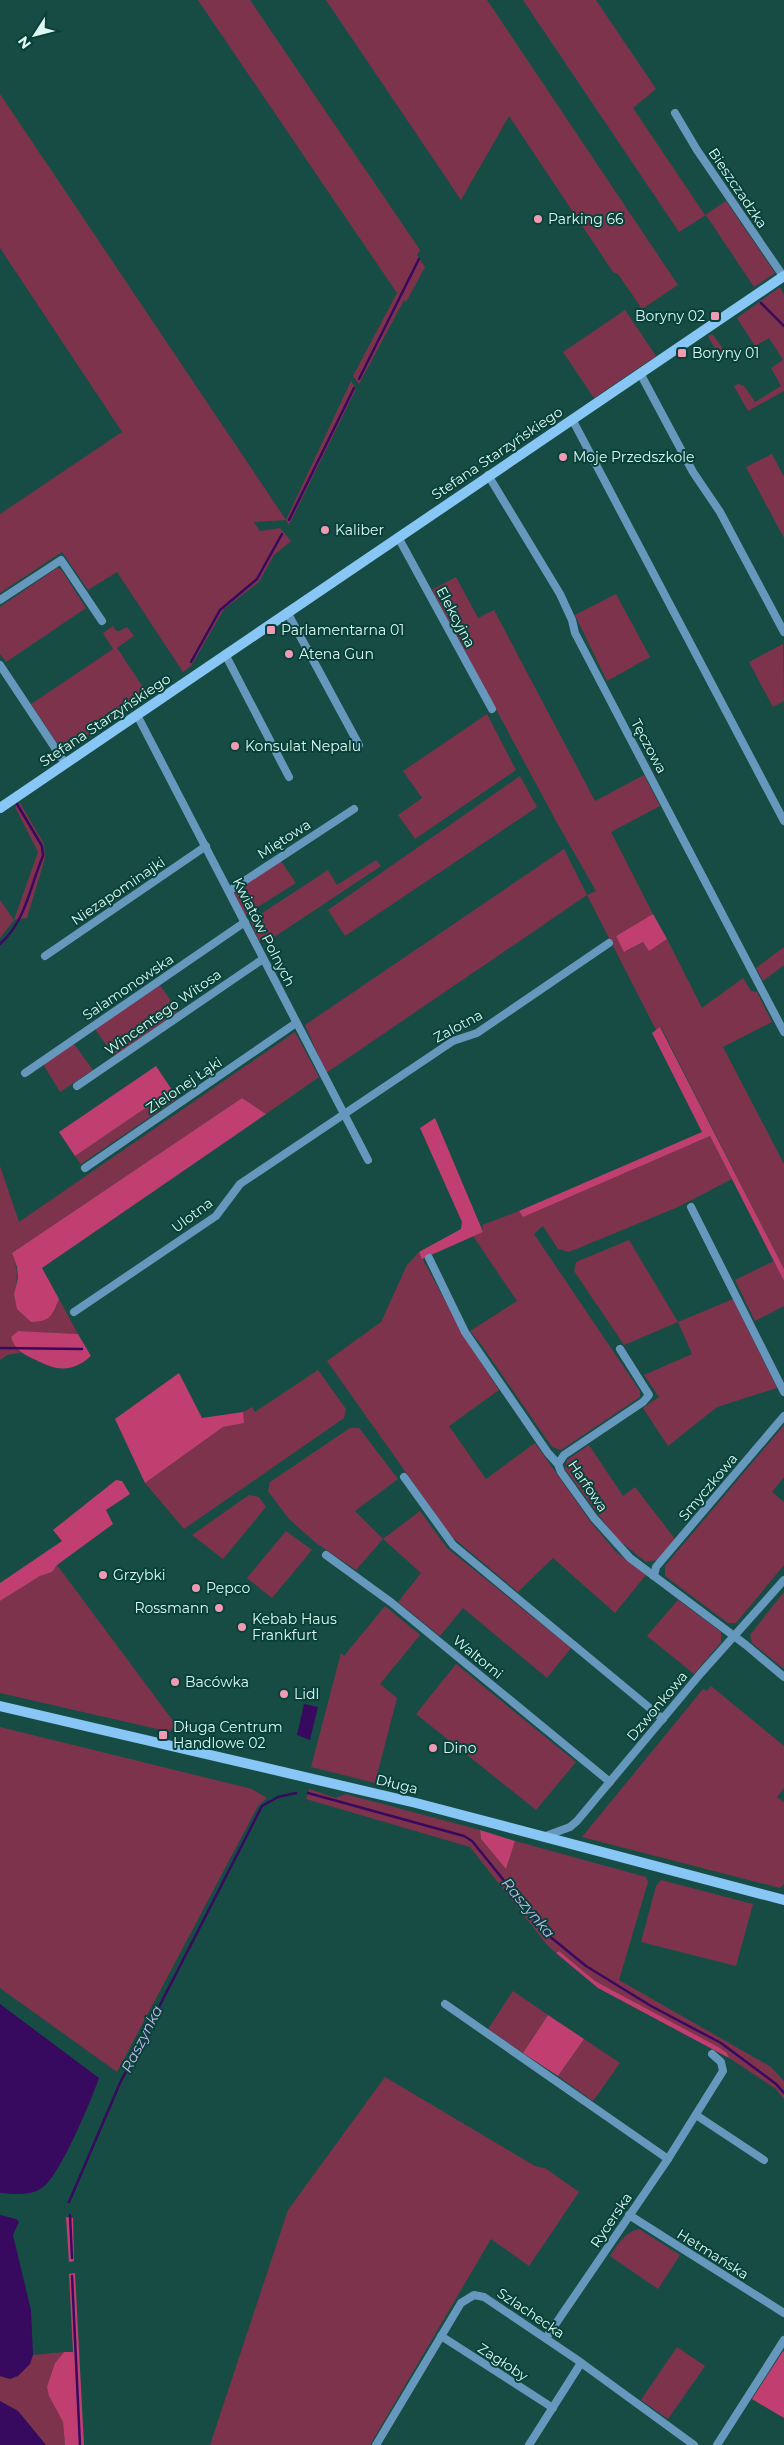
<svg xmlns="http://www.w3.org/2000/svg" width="784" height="2445" font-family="Montserrat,sans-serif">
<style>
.green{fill:#7e334d}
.forest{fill:#c13f70}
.water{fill:#370a60}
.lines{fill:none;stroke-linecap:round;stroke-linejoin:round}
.stream{stroke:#370a60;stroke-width:2.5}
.street{stroke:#6698bd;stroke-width:8}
.secondary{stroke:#87c6f5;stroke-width:10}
.poi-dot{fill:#f19ab3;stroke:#084139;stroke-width:2}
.labels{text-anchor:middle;stroke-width:4;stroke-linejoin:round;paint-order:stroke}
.street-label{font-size:14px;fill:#ddf8f2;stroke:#084139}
.poi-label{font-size:14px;fill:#ddf8f2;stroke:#084139;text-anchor:start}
.water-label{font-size:15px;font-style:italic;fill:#c9b5ed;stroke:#084139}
</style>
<rect width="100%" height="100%" fill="#174c44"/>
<!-- green -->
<g class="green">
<polygon points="198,0 250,0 420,250 417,255 425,267 406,302 404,300 359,384 353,376 397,293"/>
<polygon points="326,0 487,0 678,285 642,309 618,274 613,272 509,116 461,200"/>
<polygon points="523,0 596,0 656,89 633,108 705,215 726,201 775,273 754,287 706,215 679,232"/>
<polygon points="0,94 286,520 351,381 356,389 289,525 286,520 254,522 260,531 280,528 291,541 274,555 259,582 224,609 191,666 183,672 117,572 88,590 62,552 0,593 0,514 122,432 0,248"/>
<polygon points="780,287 784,295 784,391 748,411 734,386 738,384 744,386 755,402 781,386 771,368 783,360 769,338 755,346 737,318"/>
<polygon points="625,310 656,356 594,398 563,352"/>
<polygon points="712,334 725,351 719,356 708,336"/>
<polygon points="772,454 784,477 784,538 746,467"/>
<polygon points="57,568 61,569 86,608 6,662 0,654 0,607"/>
<polygon points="456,577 478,618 494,610 595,801 644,775 660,806 611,832 653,914 616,936 625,952 643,942 649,950 667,939 702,1008 743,978 751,991 757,992 772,1022 723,1047 784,1164 784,1269 661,1027 656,1030 587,895 326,1073 305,1025 564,849 587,895 596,891 556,821 432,590"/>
<polygon points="616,594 650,657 607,681 575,615"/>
<polygon points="113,626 116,631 119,631 127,627 134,636 117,648 148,695 63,752 31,704 113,649 103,633"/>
<polygon points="783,644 784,701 773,707 749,662"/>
<polygon points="487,714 516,770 415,839 398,815 422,798 403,771"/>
<polygon points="520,776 537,807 345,936 328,910"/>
<polygon points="20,803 44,844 45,858 27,918 14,920 0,938 0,900 14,920 38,852 15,807"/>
<polygon points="376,860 381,866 268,941 259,941 250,921 328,870 337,885"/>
<polygon points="281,861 296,883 245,915 233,891"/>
<polygon points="784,947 784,965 763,981 756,968"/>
<polygon points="160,985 178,1012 114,1056 95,1029"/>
<path d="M295,1032L319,1077L266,1114L242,1098L12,1253C18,1269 18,1278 14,1294L53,1314L59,1299L78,1334L18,1331L11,1337L20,1353L7,1355L0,1360V1166L19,1222Z"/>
<polygon points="74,1044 93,1070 60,1092 43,1064"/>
<polygon points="172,1090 178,1098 81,1164 75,1156"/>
<polygon points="710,1136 732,1179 678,1207 569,1252 558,1249 543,1226 534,1234 640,1391 640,1397 561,1450 552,1447 480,1343 470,1331 517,1301 473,1236 483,1232 482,1225 519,1211 523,1216"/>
<polygon points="629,1240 678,1322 733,1299 777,1388 717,1407 668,1446 643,1408 659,1397 644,1375 692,1354 678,1322 624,1345 574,1271 576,1262"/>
<polygon points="419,1252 465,1338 499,1390 449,1426 486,1479 535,1443 590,1521 616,1552 646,1575 615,1613 553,1558 518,1592 451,1536 327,1361 381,1322 407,1265"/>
<polygon points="774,1261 784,1281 784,1306 755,1321 735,1280"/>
<polygon points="318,1370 346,1409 344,1418 184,1529 145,1483 223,1427 243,1423 243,1412 252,1407 255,1412"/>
<polygon points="784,1425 784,1477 772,1492 784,1502 784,1565 736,1623 728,1623 665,1576 665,1566"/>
<polygon points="350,1428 359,1428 398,1479 355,1511 383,1539 420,1511 447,1548 571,1648 547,1678 463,1608 440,1636 398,1602 421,1573 383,1539 356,1570 316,1543 289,1519 268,1491 270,1482"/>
<polygon points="589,1445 623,1496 635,1487 675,1539 657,1560 646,1562 615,1537 565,1469 567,1460"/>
<polygon points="249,1495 259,1497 266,1507 223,1559 192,1535"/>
<polygon points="286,1531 312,1550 272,1598 247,1578"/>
<polygon points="57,1565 179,1729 172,1728 170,1732 0,1693 0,1601 40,1576 52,1572"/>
<polygon points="784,1592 784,1669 752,1643 750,1635"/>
<polygon points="678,1600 721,1632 721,1642 694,1674 647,1636"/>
<polygon points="385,1606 420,1635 380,1684 397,1698 375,1783 311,1767 341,1653 344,1656"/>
<polygon points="456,1664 576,1762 536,1810 416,1714"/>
<polygon points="711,1686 784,1746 784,1788 777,1797 784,1802 784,1884 780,1888 582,1837 703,1689 707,1691"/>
<polygon points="0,1727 252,1789 267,1798 258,1806 117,2072 0,1988"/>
<polygon points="309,1789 336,1798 345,1794 480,1830 481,1839 506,1869 515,1841 646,1877 648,1882 619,1980 771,2067 784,2081 784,2099 776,2089 729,2058 727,2053 595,1981 559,1951 556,1953 548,1946 470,1847 306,1799"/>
<polygon points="661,1880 753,1904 736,1966 641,1942 656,1886"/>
<polygon points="513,1991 548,2015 523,2053 488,2029"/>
<polygon points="584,2039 620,2063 593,2101 558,2076"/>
<polygon points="385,2077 535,2166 545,2168 579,2192 529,2266 491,2239 370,2445 210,2445 288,2210"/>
<path d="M639,2229L680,2255L658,2289L610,2256C618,2245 624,2232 639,2229Z"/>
<polygon points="677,2347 705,2366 668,2419 641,2400"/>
<polygon points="64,2352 55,2363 49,2396 63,2422 65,2445 46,2445 18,2411 0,2401 0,2376 10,2379 25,2369 33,2355"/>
</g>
<!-- forest -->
<g class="forest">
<polygon points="653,914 667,939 649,951 643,942 624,952 616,936"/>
<polygon points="660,1027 784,1269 784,1281 710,1136 523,1217 519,1211 702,1132 652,1033"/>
<polygon points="156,1066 172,1090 75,1156 59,1132"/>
<path d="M242,1098L266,1114L42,1268L59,1299C52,1316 51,1321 31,1322L17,1309L14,1294L18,1278L17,1267L12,1253Z"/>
<polygon points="435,1118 483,1232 422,1259 419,1252 461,1229 462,1222 420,1128"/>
<path d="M18,1331L78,1334L91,1356C72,1373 57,1371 36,1360C24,1354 16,1352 11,1337Z"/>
<polygon points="179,1373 202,1418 243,1412 244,1423 223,1427 145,1483 115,1419"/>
<polygon points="116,1480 122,1481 130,1494 106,1510 113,1524 57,1565 52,1572 40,1576 0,1601 0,1583 62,1541 53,1530"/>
<polygon points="480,1830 515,1841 506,1869 481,1839"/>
<polygon points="559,1951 595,1981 718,2047 727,2053 729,2058 598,1988 556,1953"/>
<polygon points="548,2015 584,2039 558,2076 523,2053"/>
<polygon points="66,2217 73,2218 74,2261 69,2262"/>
<polygon points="75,2273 84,2445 65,2445 63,2422 49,2396 47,2387 55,2363 64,2352 73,2352 69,2274"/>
<polygon points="783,2351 784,2352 784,2418 752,2399"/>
</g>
<!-- water -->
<g class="water">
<polygon points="304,1704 318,1707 310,1740 297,1735"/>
<path d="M0,2004L99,2078C92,2099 59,2178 42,2188C30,2196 14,2194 0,2193Z"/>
<polygon points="0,2215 16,2219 19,2222 13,2235 31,2310 33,2355 30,2364 18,2376 10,2379 0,2376"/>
<polygon points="0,2401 18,2411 46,2445 0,2445"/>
</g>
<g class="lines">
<!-- stream -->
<g class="stream">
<polyline points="761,303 784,326"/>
<polyline points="359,379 419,259"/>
<polyline points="289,520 354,388"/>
<polyline points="191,662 220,610 257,579 282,534"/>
<path d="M0,944C26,921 30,886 43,856L42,846L17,804"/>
<polyline points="0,1348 82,1349"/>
<polyline points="308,1793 464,1836 472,1841 548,1935 586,1966 651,2006 721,2043 776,2084 784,2093"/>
<polyline points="69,2202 120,2083 262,1806 278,1797 296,1793"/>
<polyline points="70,2215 72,2258"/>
<polyline points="72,2276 80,2445"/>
</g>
<!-- street -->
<g class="street">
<polyline points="675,113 697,150 783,276"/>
<polyline points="640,373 693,472 720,512 784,632"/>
<polyline points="572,419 784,821"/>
<polyline points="488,475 560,594 572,620 575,633 784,1032"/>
<polyline points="398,537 492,709"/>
<polyline points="0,600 61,560 102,621"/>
<polyline points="287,612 359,745"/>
<polyline points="225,654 289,777"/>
<polyline points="0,665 65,763"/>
<polyline points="137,715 368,1160"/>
<polyline points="229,891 354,809"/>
<polyline points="45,956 206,846"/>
<polyline points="25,1073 245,922"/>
<polyline points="77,1086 263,959"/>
<polyline points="85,1168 296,1023"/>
<polyline points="691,1207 784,1392"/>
<polyline points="429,1258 465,1332 548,1453 558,1464 561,1472 594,1518 630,1558 746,1645 784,1677"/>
<polyline points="74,1312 216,1216 240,1184 453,1041 477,1033 609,943"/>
<polyline points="558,1464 564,1455 643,1402 649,1395 620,1349"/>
<polyline points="404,1477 453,1545 663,1719"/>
<polyline points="326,1555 392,1603 610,1782"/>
<polyline points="654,1576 656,1567 784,1416"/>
<polyline points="543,1837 570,1827 577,1821 701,1673 784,1580"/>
<polyline points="445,2004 668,2159"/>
<polyline points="696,2115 764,2160"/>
<polyline points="629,2215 784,2313"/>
<polyline points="441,2336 553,2408"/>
<polyline points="546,2338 668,2159 723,2071 721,2062 712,2054"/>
<polyline points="376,2445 461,2303 474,2295 484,2297 576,2359 694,2445"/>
<polyline points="529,2445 581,2363"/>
<polyline points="717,2445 784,2340"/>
</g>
<!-- secondary -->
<g class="secondary">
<polyline points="0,808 784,276"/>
<polyline points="0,1706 416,1803 784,1900"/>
</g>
</g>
<!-- markers -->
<g class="poi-dot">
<circle cx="538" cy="219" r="5"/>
<rect x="710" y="311" width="10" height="10" rx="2.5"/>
<rect x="677" y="348" width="10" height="10" rx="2.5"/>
<circle cx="563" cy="457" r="5"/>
<circle cx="325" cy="530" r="5"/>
<rect x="266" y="625" width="10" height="10" rx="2.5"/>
<circle cx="289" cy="654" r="5"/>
<circle cx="235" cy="746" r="5"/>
<circle cx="103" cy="1575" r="5"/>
<circle cx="196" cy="1588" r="5"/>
<circle cx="219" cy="1608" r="5"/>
<circle cx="242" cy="1627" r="5"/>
<circle cx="175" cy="1682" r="5"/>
<circle cx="284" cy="1694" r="5"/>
<rect x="158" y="1730" width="10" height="10" rx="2.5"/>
<circle cx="433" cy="1748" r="5"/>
</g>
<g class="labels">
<!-- street labels -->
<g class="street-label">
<text transform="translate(738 188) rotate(56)" y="5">Bieszczadzka</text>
<text transform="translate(497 453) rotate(-34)" y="5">Stefana Starzyńskiego</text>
<text transform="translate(456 617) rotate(62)" y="5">Elekcyjna</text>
<text transform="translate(105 720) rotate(-34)" y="5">Stefana Starzyńskiego</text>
<text transform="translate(649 746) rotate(62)" y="5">Tęczowa</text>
<text transform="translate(284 839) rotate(-33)" y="5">Miętowa</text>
<text transform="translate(118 891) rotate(-34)" y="5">Niezapominajki</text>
<text transform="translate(264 932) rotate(63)" y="5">Kwiatów Polnych</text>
<text transform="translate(128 987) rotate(-34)" y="5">Salamonowska</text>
<text transform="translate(163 1012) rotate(-35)" y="5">Wincentego Witosa</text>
<text transform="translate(458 1026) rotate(-28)" y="5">Zalotna</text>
<text transform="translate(184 1085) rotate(-34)" y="5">Zielonej Łąki</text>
<text transform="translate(192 1215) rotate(-37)" y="5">Ulotna</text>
<text transform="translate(588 1486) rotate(56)" y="5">Harfowa</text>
<text transform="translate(708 1487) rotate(-50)" y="5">Smyczkowa</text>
<text transform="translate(478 1657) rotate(39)" y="5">Waltorni</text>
<text transform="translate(657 1706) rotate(-50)" y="5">Dzwonkowa</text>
<text transform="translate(397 1784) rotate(14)" y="5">Długa</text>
<text transform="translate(611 2220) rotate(-56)" y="5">Rycerska</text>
<text transform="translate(713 2254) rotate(32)" y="5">Hetmańska</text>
<text transform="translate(531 2313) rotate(34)" y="5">Szlachecka</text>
<text transform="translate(503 2362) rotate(33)" y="5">Zagłoby</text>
</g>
<!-- poi labels -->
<g class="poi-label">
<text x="548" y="224">Parking 66</text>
<text x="705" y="321" text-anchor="end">Boryny 02</text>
<text x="692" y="358">Boryny 01</text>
<text x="573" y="462">Moje Przedszkole</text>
<text x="335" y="535">Kaliber</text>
<text x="281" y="635">Parlamentarna 01</text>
<text x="299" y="659">Atena Gun</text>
<text x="245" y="751">Konsulat Nepalu</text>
<text x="113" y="1580">Grzybki</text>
<text x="206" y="1593">Pepco</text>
<text x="209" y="1613" text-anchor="end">Rossmann</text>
<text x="252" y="1624">Kebab Haus<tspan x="252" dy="16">Frankfurt</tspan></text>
<text x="185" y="1687">Bacówka</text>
<text x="294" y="1699">Lidl</text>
<text x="173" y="1732">Długa Centrum<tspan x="173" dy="16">Handlowe 02</tspan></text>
<text x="443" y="1753">Dino</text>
</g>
<!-- water labels -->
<g class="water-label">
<text transform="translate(528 1908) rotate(50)" y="5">Raszynka</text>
<text transform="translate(142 2039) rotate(-63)" y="5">Raszynka</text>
</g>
</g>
<!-- north arrow -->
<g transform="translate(35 35) rotate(234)" stroke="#084139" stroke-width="4" paint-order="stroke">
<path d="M0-4L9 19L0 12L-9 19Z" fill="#ddf8f2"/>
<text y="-8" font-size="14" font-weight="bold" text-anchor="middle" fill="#ddf8f2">N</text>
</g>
</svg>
